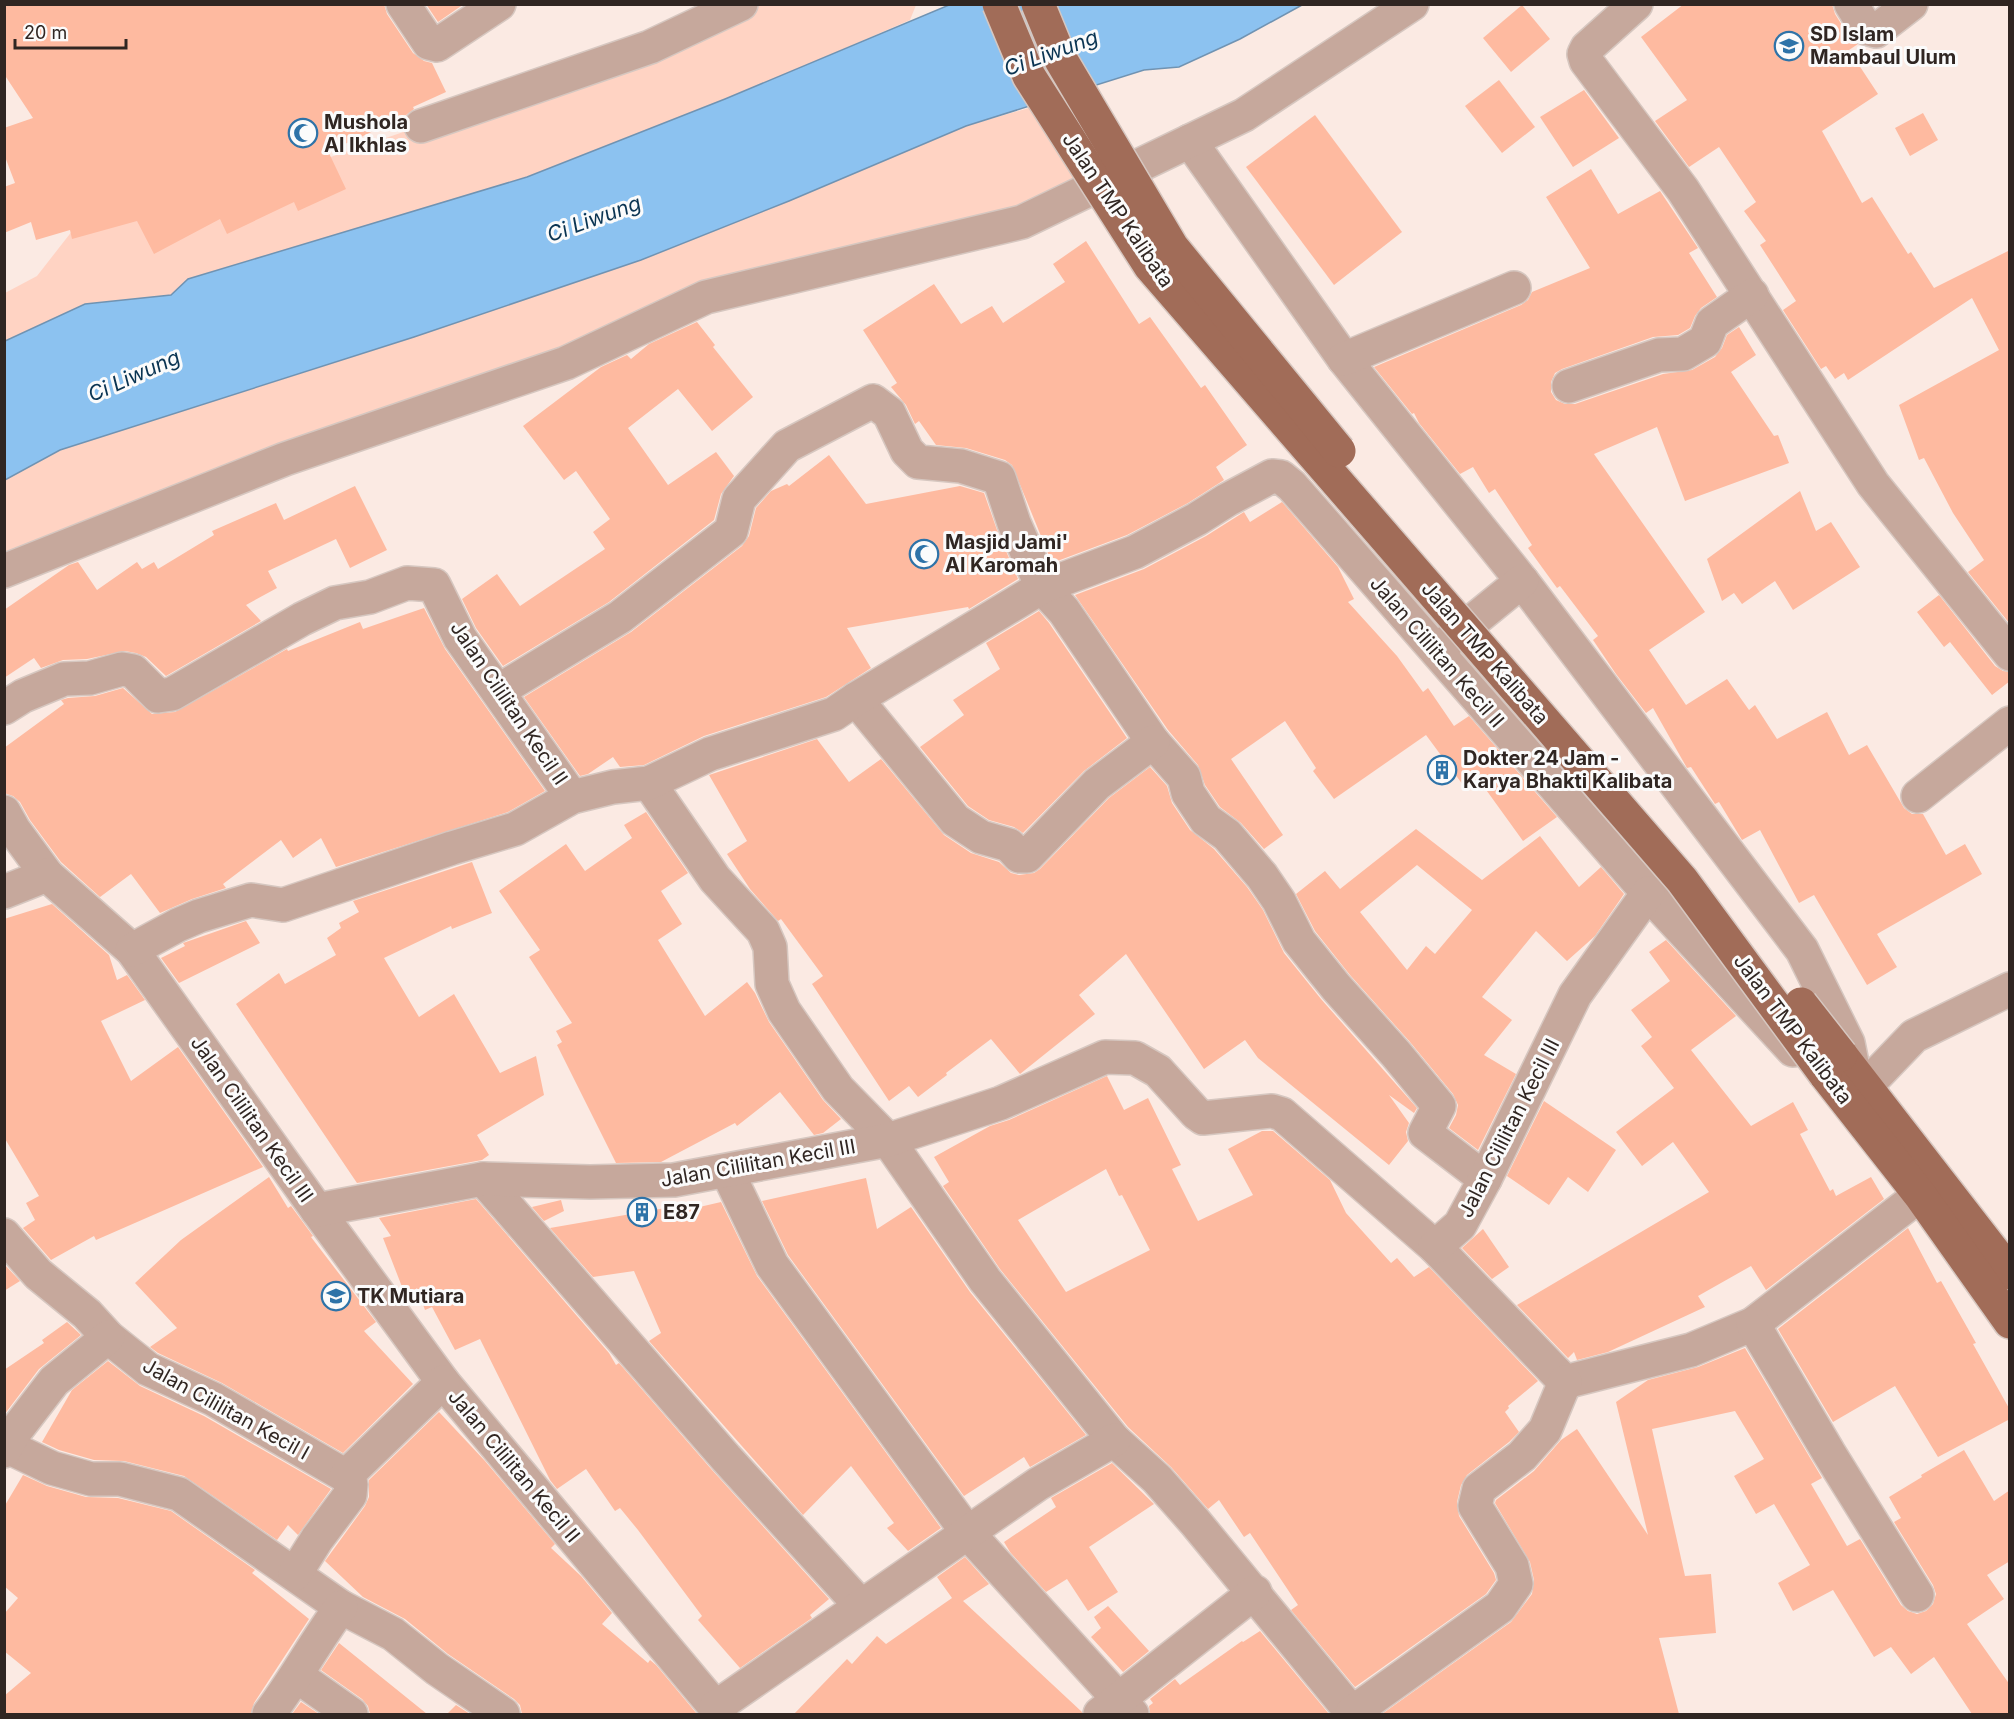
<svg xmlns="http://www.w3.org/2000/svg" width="2014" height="1719" font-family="Inter,sans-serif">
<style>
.green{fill:#ffd3c3}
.water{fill:#8cc2f0;stroke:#7093b2;stroke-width:1.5}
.building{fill:#febaa0;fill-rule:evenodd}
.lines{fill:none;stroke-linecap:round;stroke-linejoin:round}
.minor-casing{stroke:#d6c7c0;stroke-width:36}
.major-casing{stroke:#d6c7c0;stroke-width:36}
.minor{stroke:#c6a89c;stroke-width:33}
.major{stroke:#a16c58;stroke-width:33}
.major-bridge-casing{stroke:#d6c7c0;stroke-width:36;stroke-linecap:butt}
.major-bridge{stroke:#a16c58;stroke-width:33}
.labels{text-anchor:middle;stroke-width:6;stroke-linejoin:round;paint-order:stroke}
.poi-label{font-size:20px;font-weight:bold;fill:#302622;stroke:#fbfbfb;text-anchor:start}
.street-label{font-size:20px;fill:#302622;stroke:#fbfbfb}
.water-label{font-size:21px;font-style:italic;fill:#0a3452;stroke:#fbfbfb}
</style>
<rect width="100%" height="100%" fill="#fbeae3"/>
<!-- green -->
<g class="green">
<polygon points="741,5 916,5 910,20 756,87 524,178 188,279 171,295 85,304 5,341 5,293 37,276 101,194 290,171 650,47"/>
<polygon points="1046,103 1100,184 706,297 5,571 5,480 60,450 380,348 641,260 789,201 966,126"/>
</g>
<!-- water -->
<polygon class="water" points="949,5 1302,5 1240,39 1179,67 1144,70 966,126 789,201 641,260 414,337 60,450 5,480 5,341 85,304 171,295 188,279 527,177 725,99"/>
<!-- building -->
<g class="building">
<polygon points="4,4 384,4 387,14 413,53 424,61 432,63 446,92 413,107 414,109 406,115 359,138 328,151 346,189 298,211 294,202 227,234 220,219 154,254 137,221 72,239 70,230 36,240 31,222 4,233 4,187 15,183 4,154 4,128 33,118 4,74"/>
<polygon points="426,4 464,4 438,22"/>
<polygon points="1684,4 1832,4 1835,14 1850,38 1858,44 1849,50 1878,94 1822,131 1862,203 1872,197 1908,254 1911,252 1934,288 2010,250 2010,624 1968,572 1984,560 1953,513 1924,458 1919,460 1899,405 1999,350 1972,298 1848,380 1844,373 1835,379 1826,366 1821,369 1783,310 1796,301 1760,245 1766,241 1744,211 1756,202 1719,147 1689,167 1655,121 1687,100 1641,37"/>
<polygon points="1522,5 1550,39 1511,72 1483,38"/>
<polygon points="1499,80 1535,127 1502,153 1465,106"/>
<polygon points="1584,90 1619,138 1573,167 1540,117"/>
<polygon points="1923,113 1938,140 1910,156 1895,128"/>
<polygon points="1315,115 1402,232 1334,285 1246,167"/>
<polygon points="1591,169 1618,214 1660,191 1698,248 1689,253 1717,297 1701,308 1695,316 1690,328 1678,335 1653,337 1562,369 1555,373 1551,382 1551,392 1556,400 1565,404 1575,404 1663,374 1692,370 1715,357 1722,348 1727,335 1739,327 1756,355 1731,372 1774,436 1778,435 1789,463 1685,501 1657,427 1594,454 1705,612 1649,650 1686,705 1727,679 1749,710 1755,705 1777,739 1827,712 1849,755 1867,745 1904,808 1912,814 1923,814 1946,855 1965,844 1982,874 1877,934 1897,967 1867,985 1814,895 1799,903 1760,830 1742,840 1719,802 1715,804 1691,767 1687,768 1653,708 1646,713 1616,674 1593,640 1598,636 1560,586 1557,588 1528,548 1532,545 1495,489 1489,493 1473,467 1460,474 1419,423 1414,413 1412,414 1374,367 1521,305 1528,300 1532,292 1590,268 1546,197"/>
<polygon points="1086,241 1139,324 1150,317 1201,388 1205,385 1247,445 1216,467 1224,480 1188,503 1127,535 1052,563 1012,465 1005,460 966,448 936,445 919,421 915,424 906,405 891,387 897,383 863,330 934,284 961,324 992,306 1003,323 1065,282 1053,264"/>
<polygon points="697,322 715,345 713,347 753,397 712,431 678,389 628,428 668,485 716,452 734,476 721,494 714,520 609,602 503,666 476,628 462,599 497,574 520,606 605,549 593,532 610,519 576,471 564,480 523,426 601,367 627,355 631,359 649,344"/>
<polygon points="829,455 866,504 960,486 984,493 997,530 1018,579 969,609 968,607 847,628 871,668 826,697 704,736 644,765 620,767 613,757 588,774 580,776 524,697 631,632 742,546 749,536 756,508 771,491 787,484 789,486"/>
<polygon points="355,486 387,550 350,568 336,539 268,571 277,588 246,605 261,621 166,676 146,657 136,653 125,651 87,659 63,660 41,668 34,658 4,678 4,610 69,565 78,562 97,590 137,562 142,569 154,562 158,569 214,535 212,531 276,503 284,520"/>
<polygon points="1800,491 1816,531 1831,522 1860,567 1793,610 1775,581 1742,604 1734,593 1722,601 1707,559"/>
<polygon points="1282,502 1338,567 1354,599 1348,602 1397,656 1423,692 1428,688 1454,726 1469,716 1557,817 1523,841 1479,780 1466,789 1426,735 1334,799 1313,771 1316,768 1285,721 1231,759 1283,835 1264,849 1241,823 1220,807 1205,785 1198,765 1168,730 1075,595 1144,569 1206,536 1244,512 1250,522"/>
<polygon points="1939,595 1995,666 2003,671 2010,672 2010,681 1992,695 1950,642 1944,647 1917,612"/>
<polygon points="424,608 445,649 545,791 508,812 336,867 321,838 293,858 281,840 223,884 226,888 192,899 160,913 131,874 100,897 61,862 30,820 20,802 13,796 4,793 4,748 64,704 61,700 68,698 95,696 123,688 152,714 175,712 287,649 288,651 360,622 363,629"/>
<polygon points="1039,611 1049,623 1127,738 1084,771 1023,833 1014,827 989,820 968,806 920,747 964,715 953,700 1000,669 986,643"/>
<polygon points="817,739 849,782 881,759 944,835 971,853 999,862 1011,873 1019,875 1034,873 1040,869 1109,798 1150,767 1167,786 1172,803 1190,830 1214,849 1247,887 1263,910 1284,953 1321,999 1417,1108 1414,1113 1389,1095 1409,1123 1406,1132 1408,1141 1389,1165 1258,1058 1245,1040 1204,1069 1126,954 1079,995 1095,1014 1020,1074 991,1039 946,1073 947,1075 918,1097 909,1086 889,1101 812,984 823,976 781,919 778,921 750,889 727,854 747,841 709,775"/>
<polygon points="646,812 688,873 661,891 682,924 658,940 705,1016 747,982 755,993 769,1022 823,1100 841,1119 823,1133 814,1135 780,1092 737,1126 735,1123 661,1162 616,1163 557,1045 562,1042 556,1031 572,1023 529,957 540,950 499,891 566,844 585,871 632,838 624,825"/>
<path d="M1416,829L1482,880L1540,836L1579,887L1601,867L1624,894L1595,936L1567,961L1536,931L1482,997L1512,1020L1484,1055L1516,1074L1478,1150L1449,1128L1456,1115L1458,1105L1453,1094L1410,1042L1350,975L1315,931L1296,894L1325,871L1340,889ZM1417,865L1472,910L1435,954L1426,946L1407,970L1360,912Z"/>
<polygon points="472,862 492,913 452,929 451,926 384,958 419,1017 454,994 500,1073 536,1056 544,1095 477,1135 489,1155 482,1160 357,1183 236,1004 279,973 285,984 336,955 327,938 341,928 339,923 359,912 353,901"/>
<polygon points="52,904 109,955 117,980 127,975 145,1000 101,1021 131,1081 178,1047 263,1167 96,1240 94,1236 51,1260 23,1228 35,1220 26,1203 39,1196 4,1137 4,919"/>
<polygon points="246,921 260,943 179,983 161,958 185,946 183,943 186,942"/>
<polygon points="1666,940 1736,1016 1691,1050 1751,1126 1793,1102 1808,1130 1800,1134 1830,1191 1833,1189 1836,1196 1871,1177 1884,1199 1766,1290 1751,1266 1698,1296 1705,1307 1608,1352 1577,1360 1574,1352 1568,1358 1517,1305 1709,1192 1673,1142 1642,1166 1616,1132 1674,1088 1641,1046 1652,1037 1631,1010 1670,981 1649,952"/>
<path d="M1107,1076L1124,1110L1148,1098L1181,1165L1172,1169L1198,1221L1253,1195L1228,1149L1262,1131H1273L1330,1180L1346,1213L1391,1263L1397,1258L1414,1277L1429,1267L1538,1381L1508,1406L1509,1408L1505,1412L1519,1432L1509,1442L1467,1475L1461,1485L1457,1502L1459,1516L1494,1573L1496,1580L1486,1594L1355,1687L1291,1610L1298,1605L1250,1533L1244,1537L1219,1500L1208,1509L1171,1467L1128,1427L1000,1269L943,1186L949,1182L934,1157L990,1126L1009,1120ZM1106,1169L1119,1196L1122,1195L1150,1250L1066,1292L1018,1220Z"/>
<polygon points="1544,1101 1616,1150 1588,1192 1568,1177 1549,1205 1507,1176"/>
<polygon points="269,1177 288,1208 291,1206 313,1236 311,1237 376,1322 364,1331 413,1384 343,1453 222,1383 158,1353 150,1347 177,1328 135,1283 181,1240"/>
<polygon points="866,1178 877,1229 911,1207 970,1292 1086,1435 1030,1467 1024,1457 964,1496 788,1255 762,1201"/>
<polygon points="476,1199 609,1353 616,1365 619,1363 712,1470 829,1599 810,1615 812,1618 740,1668 698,1620 702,1616 638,1530 620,1508 615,1511 586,1469 557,1489 550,1480 480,1339 455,1350 432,1307 425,1310 417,1288 406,1297 383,1238 391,1236 379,1218"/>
<polygon points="561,1200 564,1211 544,1221 532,1207"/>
<polygon points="721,1202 757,1276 941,1528 908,1551 887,1528 894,1523 851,1466 803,1515 649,1341 661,1333 634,1271 593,1277 550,1228 677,1206 678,1212"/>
<polygon points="1908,1228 1937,1283 1941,1281 1976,1343 1973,1344 2010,1410 2010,1419 1938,1457 1895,1386 1833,1422 1778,1329"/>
<polygon points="1483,1229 1509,1267 1492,1279 1462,1248"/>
<polygon points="4,1264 20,1281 4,1291"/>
<polygon points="67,1322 81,1335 39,1369 4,1415 4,1370 44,1343 42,1340"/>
<polygon points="1745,1348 1822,1478 1811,1484 1847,1546 1860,1539 1901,1605 1908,1611 1917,1614 1926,1611 1933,1604 1936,1594 1933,1585 1894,1522 1901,1518 1889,1497 1922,1477 1921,1475 1964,1450 1994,1501 2010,1490 2010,1561 1987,1575 2004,1599 1967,1624 2010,1685 2010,1714 1972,1714 1934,1657 1911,1674 1891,1647 1874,1657 1833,1590 1793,1611 1778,1583 1810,1565 1774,1504 1756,1514 1734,1476 1764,1459 1735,1411 1652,1429 1685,1576 1711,1574 1716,1633 1659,1638 1679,1714 1382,1714 1511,1622 1532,1594 1534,1580 1530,1562 1495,1503 1496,1500 1534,1471 1561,1440 1577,1429 1648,1535 1616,1402 1648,1380 1698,1367"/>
<polygon points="108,1361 140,1386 204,1416 331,1489 298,1535 288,1525 277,1540 184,1476 124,1461 94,1460 59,1450 42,1442 72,1390"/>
<polygon points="439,1412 485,1461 555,1544 551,1548 581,1576 612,1613 602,1624 648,1663 650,1660 656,1665 697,1714 522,1714 520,1705 514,1699 448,1654 405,1619 363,1597 325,1561 365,1506 369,1497 369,1480"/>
<polygon points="1112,1463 1154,1504 1089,1547 1118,1592 1088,1611 1067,1579 1046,1592 1010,1552 1004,1542 1056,1507 1051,1498"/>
<polygon points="23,1475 47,1486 86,1497 118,1498 171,1511 255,1570 252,1573 309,1619 254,1703 251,1714 4,1714 4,1696 31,1673 4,1651 4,1614 18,1598 4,1586 4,1507"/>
<polygon points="965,1557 989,1584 963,1601 1082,1712 1082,1714 794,1714 847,1659 852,1664 877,1636 886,1644 952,1598 937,1577"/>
<polygon points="1108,1606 1149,1651 1123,1672 1091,1637 1101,1628 1094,1617"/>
<polygon points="1260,1631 1329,1714 1150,1714 1149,1706 1153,1703 1150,1699 1175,1679 1180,1685 1242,1641 1243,1642"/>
<polygon points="339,1643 427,1714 370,1714 368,1706 362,1699 321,1670"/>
<polygon points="301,1702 319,1714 292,1714"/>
<polygon points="456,1705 470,1714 447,1714"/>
</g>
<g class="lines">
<!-- minor casing -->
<g class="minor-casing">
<g id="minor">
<polyline points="403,4 429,43 437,45 499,4"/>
<polyline points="1636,4 1587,48 1584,54 1586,61 1683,190 1873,484 2010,654"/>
<polyline points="1851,4 1866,28 1876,31 1911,4"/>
<polyline points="421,126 650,47 741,4"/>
<polyline points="1190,141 1344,359 1522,581 1802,950 1848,1043 1853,1068"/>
<polyline points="1344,359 1514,288"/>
<polyline points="1569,386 1659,355 1683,354 1705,341 1712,323 1752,295"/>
<polyline points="4,571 285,459 566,363 706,297 1022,222 1244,115 1412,4"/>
<polyline points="1441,647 1522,581"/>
<polyline points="498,691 620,617 731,531 739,499 787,446 873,401 889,413 907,451 918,462 961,466 999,478 1014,523 1042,587 1064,611 1153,742 1184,777 1188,793 1206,820 1227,835 1262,876 1279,901 1299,941 1336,987 1396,1054 1439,1106 1425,1133 1485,1179"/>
<polyline points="856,699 955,820 981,837 1009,845 1019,856 1027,856 1097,784 1153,742"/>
<polyline points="4,708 23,696 64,679 90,678 122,669 133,671 158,696 172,694 302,619 335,603 370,597 407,583 434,585 460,638 572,797"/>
<polyline points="649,783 715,879 763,931 770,947 772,984 784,1011 838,1089 888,1140 985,1280 1114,1440 1157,1479 1195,1522 1353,1714"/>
<polyline points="1918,796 2010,723"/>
<polyline points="4,812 14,830 47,875"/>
<polyline points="4,892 47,875 132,950 317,1210 443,1382 721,1714"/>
<polyline points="132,950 178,925 199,916 251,900 283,905 452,848 515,829 572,797 613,787 649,783 710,754 834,714 856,699 1042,587 1135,552 1197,519 1227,500 1272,476 1281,477 1292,486 1648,893 1793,1050"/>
<polyline points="1866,1086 1914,1036 2010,989"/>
<polyline points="727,1171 772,1265 967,1532 1132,1714"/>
<polyline points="483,1179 726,1458 861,1606"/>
<polyline points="317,1210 483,1179 590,1182 674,1180 888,1140 1001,1103 1105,1057 1135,1058 1158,1071 1196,1113 1203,1118 1272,1111 1282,1114 1435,1247 1565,1382 1691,1350 1753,1324 1920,1195"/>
<polyline points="4,1235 38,1274 87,1314 108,1337 148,1369 213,1399 346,1476"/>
<polyline points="1435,1247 1460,1225 1485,1179 1575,995 1648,893"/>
<polyline points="1753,1324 1829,1453 1917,1595"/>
<polyline points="4,1445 52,1468 91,1479 120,1479 179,1494 341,1607 393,1634 437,1669 503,1714"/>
<polyline points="4,1451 14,1433 54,1381 108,1337"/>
<polyline points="295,1574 317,1539 350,1495 351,1484 346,1476 443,1382"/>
<polyline points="297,1676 351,1714"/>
<polyline points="716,1707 1038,1484 1114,1440"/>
<polyline points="1352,1713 1500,1607 1516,1584 1512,1566 1475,1506 1479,1489 1522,1456 1545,1430 1565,1382"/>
<path d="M269,1714C295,1680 315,1642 341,1607"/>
<polyline points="1100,1714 1255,1592"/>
</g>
</g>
<!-- major casing -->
<g class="major-casing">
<g id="major">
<polyline points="1841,1055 2010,1273"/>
<polyline points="1825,1074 1920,1195 2010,1322"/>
</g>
</g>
<!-- minor -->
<use href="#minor" class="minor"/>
<!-- major -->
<use href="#major" class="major"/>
<!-- major-bridge casing -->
<g class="major-bridge-casing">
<g id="major-bridge">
<polyline points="999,4 1029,76 1150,266 1682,880 1825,1074"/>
<polyline points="1038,4 1061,60 1172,247 1339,451"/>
<polyline points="1801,1004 1841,1055"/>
</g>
</g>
<!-- major-bridge -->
<use href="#major-bridge" class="major-bridge"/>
</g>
<!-- icons -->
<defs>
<g id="school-ring" transform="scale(1.5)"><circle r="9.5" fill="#fbfbfb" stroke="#2e73a8" stroke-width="1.5"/><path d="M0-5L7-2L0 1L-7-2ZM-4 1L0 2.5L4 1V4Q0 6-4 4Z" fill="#2e73a8"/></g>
<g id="mosque-ring" transform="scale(1.5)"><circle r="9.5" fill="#fbfbfb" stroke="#2e73a8" stroke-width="1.5"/><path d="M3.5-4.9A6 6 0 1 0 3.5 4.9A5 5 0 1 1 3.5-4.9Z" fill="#2e73a8"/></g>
<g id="building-ring" transform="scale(1.5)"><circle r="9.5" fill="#fbfbfb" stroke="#2e73a8" stroke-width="1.5"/><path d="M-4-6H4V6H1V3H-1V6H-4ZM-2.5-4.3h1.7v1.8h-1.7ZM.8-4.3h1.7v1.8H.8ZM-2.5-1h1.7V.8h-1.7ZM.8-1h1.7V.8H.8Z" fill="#2e73a8"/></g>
</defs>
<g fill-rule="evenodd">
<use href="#school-ring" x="1789" y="46"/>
<use href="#mosque-ring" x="303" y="133"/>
<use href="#mosque-ring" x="924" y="554"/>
<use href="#building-ring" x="1442" y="770"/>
<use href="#building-ring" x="642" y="1212"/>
<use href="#school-ring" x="336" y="1296"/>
</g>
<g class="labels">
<!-- poi labels -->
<g class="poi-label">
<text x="1810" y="41">SD Islam<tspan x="1810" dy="23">Mambaul Ulum</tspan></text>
<text x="324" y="129">Mushola<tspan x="324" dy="23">Al Ikhlas</tspan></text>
<text x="945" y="549">Masjid Jami'<tspan x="945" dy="23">Al Karomah</tspan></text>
<text x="1463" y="765">Dokter 24 Jam -<tspan x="1463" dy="23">Karya Bhakti Kalibata</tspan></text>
<text x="663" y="1219">E87</text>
<text x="357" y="1303">TK Mutiara</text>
</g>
<!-- street labels -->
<g class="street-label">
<text transform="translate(1118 210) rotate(56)" y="7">Jalan TMP Kalibata</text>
<text transform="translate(1437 652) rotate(49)" y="7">Jalan Cililitan Kecil II</text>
<text transform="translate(1485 653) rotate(49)" y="7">Jalan TMP Kalibata</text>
<text transform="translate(509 703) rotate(56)" y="7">Jalan Cililitan Kecil II</text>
<text transform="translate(1793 1029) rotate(53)" y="7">Jalan TMP Kalibata</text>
<text transform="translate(252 1119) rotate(55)" y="7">Jalan Cililitan Kecil III</text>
<text transform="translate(1509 1128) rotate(-63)" y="7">Jalan Cililitan Kecil III</text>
<text transform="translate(758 1163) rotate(-10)" y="7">Jalan Cililitan Kecil III</text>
<text transform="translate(226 1409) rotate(29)" y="7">Jalan Cililitan Kecil I</text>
<text transform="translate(514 1466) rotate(50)" y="7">Jalan Cililitan Kecil II</text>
</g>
<!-- water labels -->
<g class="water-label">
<text transform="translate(1051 53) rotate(-20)" y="7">Ci Liwung</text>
<text transform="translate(594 219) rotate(-20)" y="7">Ci Liwung</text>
<text transform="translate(134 376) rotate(-24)" y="7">Ci Liwung</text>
</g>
</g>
<!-- border -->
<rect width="2014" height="1719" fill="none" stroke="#302622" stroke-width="12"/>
<!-- scale -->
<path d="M15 39v9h111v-9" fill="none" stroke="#302622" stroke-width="3"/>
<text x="24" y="39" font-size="18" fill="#302622" stroke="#fbfbfb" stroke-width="4.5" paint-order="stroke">20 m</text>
</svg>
